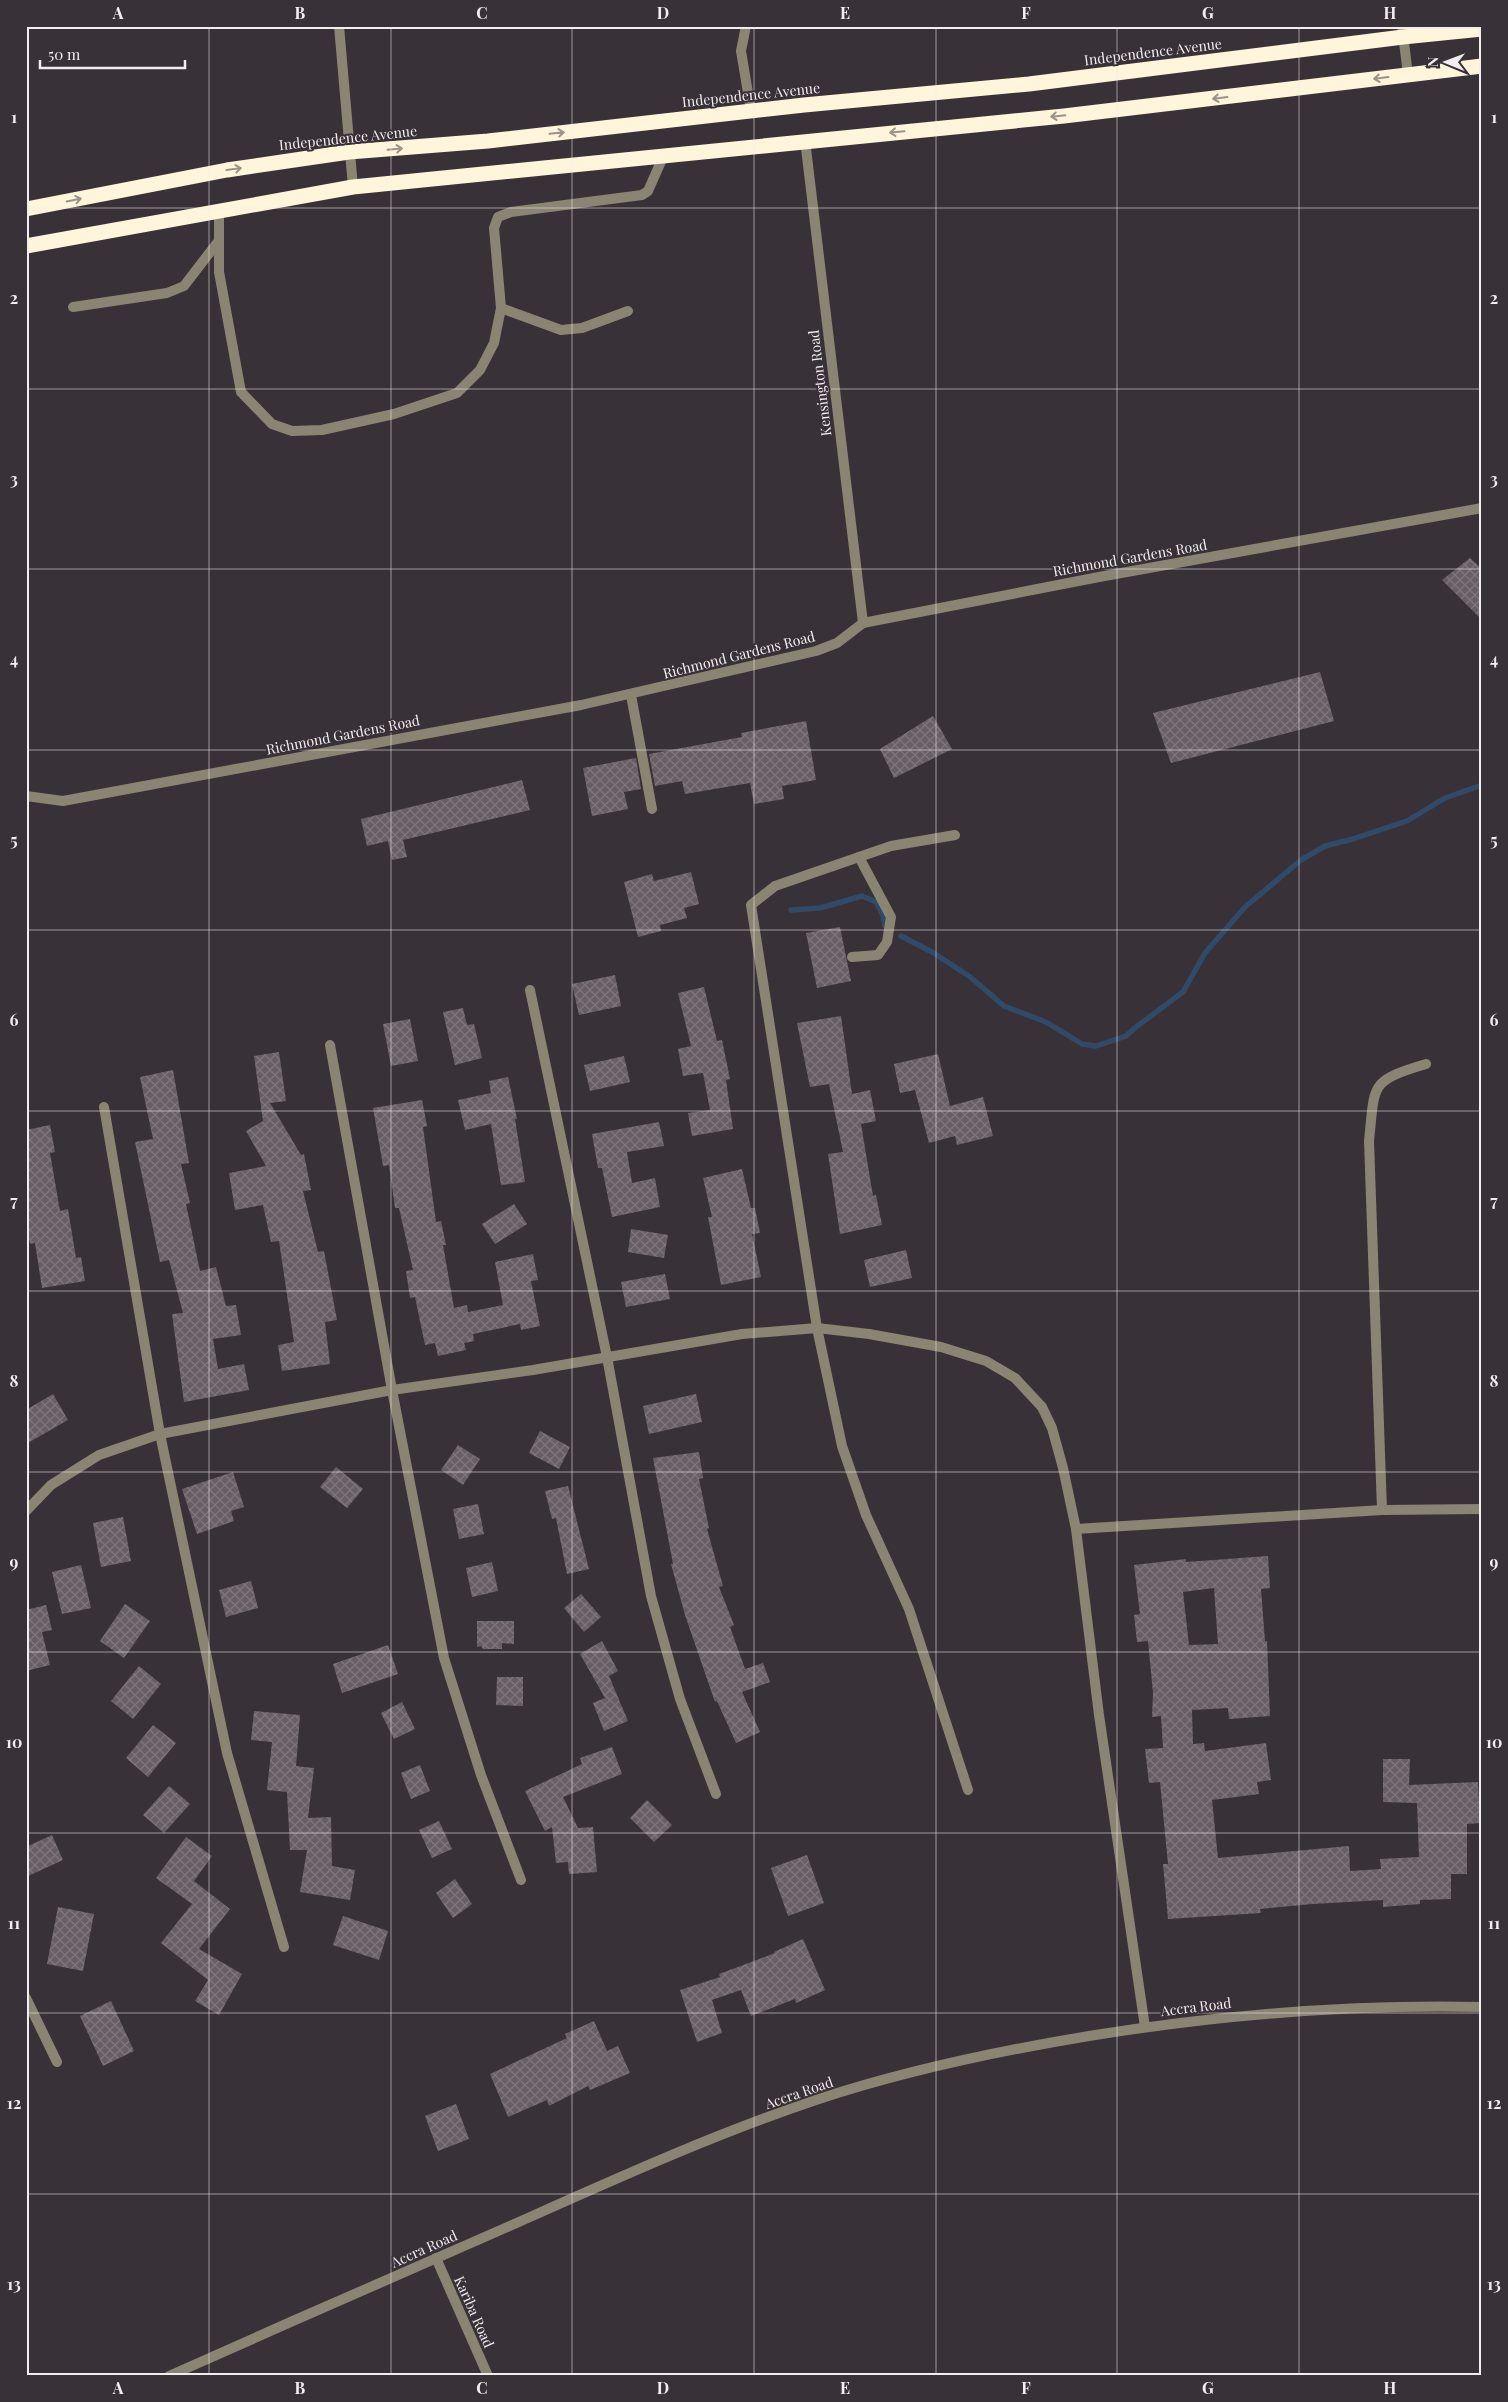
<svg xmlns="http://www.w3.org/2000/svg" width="1508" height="2402" font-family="'Playfair Display',serif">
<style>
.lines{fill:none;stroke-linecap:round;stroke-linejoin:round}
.stream{stroke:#304a68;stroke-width:5.5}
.building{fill:url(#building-cross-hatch);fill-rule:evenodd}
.lane{stroke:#8a8472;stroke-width:10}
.street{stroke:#8a8472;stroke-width:10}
.highway{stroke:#fef5da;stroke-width:15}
.oneway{stroke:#9b9388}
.grid{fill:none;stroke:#f2edf1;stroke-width:1;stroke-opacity:0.55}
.labels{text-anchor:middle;stroke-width:4;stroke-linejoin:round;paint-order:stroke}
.street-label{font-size:14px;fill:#f2edf1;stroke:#383137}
.neatline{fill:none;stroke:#f2edf1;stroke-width:2}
.grid-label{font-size:16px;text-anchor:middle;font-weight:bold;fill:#f2edf1}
</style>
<defs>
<pattern id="building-cross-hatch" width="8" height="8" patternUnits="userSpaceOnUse" patternTransform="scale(1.25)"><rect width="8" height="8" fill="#685f65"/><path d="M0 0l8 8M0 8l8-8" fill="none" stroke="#7e767c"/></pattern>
</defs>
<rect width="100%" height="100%" fill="#383137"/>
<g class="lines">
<!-- stream -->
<g class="stream">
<polyline points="791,910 820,908 862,896 876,902 883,915 885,926"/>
<polyline points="901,936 932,952 969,976 1004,1006 1046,1022 1082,1044 1096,1046 1126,1036 1136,1027 1183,992 1205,953 1245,907 1301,860 1325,846 1353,839 1407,821 1445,798 1482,785"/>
</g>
</g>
<!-- building -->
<g class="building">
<polygon points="1470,558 1482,569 1482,620 1442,580"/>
<polygon points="1320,672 1334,721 1171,763 1153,713"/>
<polygon points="933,716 952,749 894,778 880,749"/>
<polygon points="806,721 816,780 782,786 784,799 754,804 750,783 685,794 682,781 655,786 649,754 742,737 741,733"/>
<polygon points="636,758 641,789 624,792 628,809 592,816 583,768"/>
<polygon points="522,780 530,810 403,840 407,857 392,860 388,841 367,846 361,819"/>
<polygon points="691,872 699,904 684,908 687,918 660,925 661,931 638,937 624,882 652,874 654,881"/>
<polygon points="840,927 851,981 817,988 806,933"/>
<polygon points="615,975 621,1006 579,1015 572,984"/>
<polygon points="704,987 717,1041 722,1040 730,1079 726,1080 733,1129 692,1136 688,1113 710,1110 703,1073 683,1076 678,1049 691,1046 678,993"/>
<polygon points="463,1008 467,1025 474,1024 482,1058 455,1065 443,1012"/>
<polygon points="841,1016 852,1094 870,1090 876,1121 861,1124 873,1196 876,1195 882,1225 840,1234 828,1154 843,1152 829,1084 810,1087 797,1023"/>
<polygon points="410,1019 418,1061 391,1066 383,1024"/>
<polygon points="279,1052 286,1101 270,1103 301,1155 304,1154 311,1190 303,1191 318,1252 324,1251 337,1320 325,1322 330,1364 282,1371 278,1345 294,1342 279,1241 271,1242 263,1205 235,1210 229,1173 266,1166 246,1131 263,1121 254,1056"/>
<polygon points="938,1054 950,1106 983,1097 993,1136 957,1145 955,1136 929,1143 915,1090 900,1093 894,1064"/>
<polygon points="624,1056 630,1082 590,1091 584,1065"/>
<polygon points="173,1070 189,1163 181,1164 190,1203 186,1204 200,1271 216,1267 226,1306 236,1305 241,1335 213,1339 218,1369 244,1364 249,1390 184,1402 172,1314 183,1313 169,1260 160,1262 135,1142 153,1139 140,1077"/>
<polygon points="508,1077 517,1119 515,1119 525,1182 501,1185 491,1124 465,1130 458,1100 491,1093 489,1081"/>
<polygon points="422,1100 427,1126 423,1127 436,1222 441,1221 446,1245 443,1245 454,1308 467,1305 468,1312 503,1305 495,1262 533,1254 538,1280 531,1281 540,1326 521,1330 520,1324 473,1334 474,1341 464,1343 466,1350 438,1356 435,1343 425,1345 415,1297 410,1298 406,1271 413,1270 399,1208 395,1208 389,1165 383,1166 373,1108"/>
<polygon points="659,1122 664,1146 627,1152 632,1183 655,1178 660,1207 612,1217 602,1168 598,1168 592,1134"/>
<polygon points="50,1125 55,1152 50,1153 60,1211 68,1209 76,1258 81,1257 85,1281 42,1288 35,1243 30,1244 26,1220 26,1130"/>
<polygon points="742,1169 751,1208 755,1208 760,1233 752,1234 761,1277 721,1285 708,1217 712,1217 703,1178"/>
<polygon points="514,1204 527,1224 495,1244 482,1224"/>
<polygon points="631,1229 668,1235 664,1258 628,1252"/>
<polygon points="906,1250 912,1278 870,1287 864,1260"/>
<polygon points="665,1274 670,1299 626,1307 621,1282"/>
<polygon points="53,1394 68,1420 26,1444 26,1410"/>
<polygon points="696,1394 702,1422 649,1434 643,1406"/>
<polygon points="540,1431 570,1447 559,1469 529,1453"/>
<polygon points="458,1445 480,1459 463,1485 441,1470"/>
<polygon points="699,1452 703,1478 699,1479 709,1528 707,1529 723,1586 719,1587 734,1625 730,1627 745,1669 763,1663 770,1682 742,1692 760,1732 736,1743 717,1701 715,1702 685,1615 671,1564 673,1564 653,1458"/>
<polygon points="336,1467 363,1489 347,1508 320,1487"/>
<polygon points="233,1472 244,1507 231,1511 234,1521 197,1534 182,1489"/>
<polygon points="568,1486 589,1569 567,1574 556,1518 552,1519 545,1491"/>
<polygon points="478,1504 484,1534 459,1539 453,1509"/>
<polygon points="123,1517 131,1561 101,1567 93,1523"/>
<path d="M1268,1556L1270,1588L1261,1589L1265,1641H1267L1270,1716L1229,1719L1228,1708L1192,1710L1193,1744L1204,1743L1205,1751L1266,1743L1271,1780L1257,1782L1259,1794L1212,1800L1218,1858L1349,1846L1350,1871L1381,1869L1380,1859L1419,1857L1417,1803L1383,1802V1759H1410L1409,1785L1478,1782L1480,1823L1467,1824V1874H1451V1899L1420,1900V1904L1383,1907V1900L1312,1904L1260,1909L1261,1913L1168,1919L1163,1864H1168L1160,1782L1149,1783L1145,1749L1163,1748L1161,1716L1152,1717L1153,1693L1148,1641L1137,1642L1134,1615L1140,1614L1134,1565L1186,1559V1562ZM1214,1588L1218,1644L1189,1645L1183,1592Z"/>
<polygon points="492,1562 498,1591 472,1597 466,1568"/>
<polygon points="81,1565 91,1608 62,1614 52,1572"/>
<polygon points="251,1581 258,1608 226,1617 219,1590"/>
<polygon points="581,1594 601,1617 584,1632 564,1608"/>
<polygon points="125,1604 150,1621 124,1658 100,1641"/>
<polygon points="46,1605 52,1630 42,1632 50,1665 26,1671 26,1610"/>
<polygon points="477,1621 514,1621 514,1644 502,1643 502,1649 483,1649 481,1646 477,1647"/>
<polygon points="602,1641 618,1671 609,1676 628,1721 604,1731 593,1703 605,1698 580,1654"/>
<polygon points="388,1645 398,1674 342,1693 333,1664"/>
<polygon points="139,1666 161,1684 133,1719 111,1701"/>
<polygon points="497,1677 523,1677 523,1706 496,1705"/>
<polygon points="402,1702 415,1729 394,1739 381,1713"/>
<polygon points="254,1711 300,1715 296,1766 314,1768 308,1818 331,1817 332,1866 355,1870 350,1900 300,1892 307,1850 290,1850 287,1792 267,1790 272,1742 251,1740"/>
<polygon points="153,1725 176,1743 148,1777 126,1758"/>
<polygon points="612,1747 622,1774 563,1797 578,1828 593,1827 597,1872 569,1874 568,1862 556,1863 552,1827 545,1831 525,1791 582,1764 580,1758"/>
<polygon points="420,1765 430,1791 411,1799 401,1773"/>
<polygon points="169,1786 190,1804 164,1833 143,1815"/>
<polygon points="647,1800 672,1825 654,1842 630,1818"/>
<polygon points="439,1821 452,1849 432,1858 419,1830"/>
<polygon points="52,1835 63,1860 26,1877 26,1847"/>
<polygon points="186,1837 212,1856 194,1881 230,1909 199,1949 242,1974 219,2015 195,2001 208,1980 161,1943 192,1904 156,1878"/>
<polygon points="807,1855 824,1903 788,1916 771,1868"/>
<polygon points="455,1879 472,1904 453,1918 436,1893"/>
<polygon points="58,1907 94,1914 83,1971 47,1964"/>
<polygon points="343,1916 388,1931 379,1960 333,1945"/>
<polygon points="803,1939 825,1990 796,2003 795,1999 751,2016 741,1990 712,2000 722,2033 697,2042 680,1990 720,1977 719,1974 775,1953 774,1952"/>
<polygon points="111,2001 134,2051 103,2066 80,2016"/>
<polygon points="594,2021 607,2051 618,2046 630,2073 590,2090 588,2086 549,2106 547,2100 508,2117 490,2074 567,2038 565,2034"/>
<polygon points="456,2104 469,2139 438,2151 425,2116"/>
</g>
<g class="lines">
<!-- lane -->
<g class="lane">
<polyline points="746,26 741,51 751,111"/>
<polyline points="73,307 167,293 184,286 217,243"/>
<polyline points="501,308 561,330 582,328 628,311"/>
<polyline points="631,695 652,809"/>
<polyline points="852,957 878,955 887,942 891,917 859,857"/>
</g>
<!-- street -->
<g class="street">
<polyline points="339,26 353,187"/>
<polyline points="1402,26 1408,75"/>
<polyline points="805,140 863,623"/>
<polyline points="219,212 219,272 241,392 272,424 292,431 322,430 394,414 457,393 480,370 494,343 501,308 494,228 498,217 511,212 642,195 648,191 663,157"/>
<polyline points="26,796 63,801 581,705 816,651 837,643 863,623 1099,577 1482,508"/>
<polyline points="955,835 891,846 775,886 751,905 817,1328 842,1446 866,1515 909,1609 968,1790"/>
<polyline points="530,990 607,1357 651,1596 680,1699 716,1794"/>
<polyline points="330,1045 392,1390 444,1658 481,1775 521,1880"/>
<polyline points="104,1107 160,1434 227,1753 284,1947"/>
<path d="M1382,1510L1369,1141C1375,1084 1369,1081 1426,1064"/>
<polyline points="26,1511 51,1485 99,1455 160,1434 392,1390 533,1370 742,1334 817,1328 869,1334 941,1347 986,1361 1015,1378 1042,1407 1052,1428 1063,1468 1076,1529 1099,1715 1145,2027"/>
<polyline points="1076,1529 1382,1510 1482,1509"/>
<polyline points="26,1998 57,2062"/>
<polyline points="436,2258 488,2376"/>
<path d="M169,2376C283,2325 398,2275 512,2225C613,2180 714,2134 819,2099C907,2070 998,2051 1089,2036C1219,2015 1350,2004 1482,2007"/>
</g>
<!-- highway -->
<g class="highway">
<polyline points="26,209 227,170 349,152 488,141 804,105 1029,84 1403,37 1482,29"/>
<polyline points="26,246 353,187 1064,116 1482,66"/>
</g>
</g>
<!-- one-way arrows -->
<defs><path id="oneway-shaft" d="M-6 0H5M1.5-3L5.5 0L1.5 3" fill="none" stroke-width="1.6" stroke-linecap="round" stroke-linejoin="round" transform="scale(1.25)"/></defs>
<g class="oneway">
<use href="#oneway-shaft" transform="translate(1381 78) rotate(173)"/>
<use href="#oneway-shaft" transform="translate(1220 98) rotate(173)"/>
<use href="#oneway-shaft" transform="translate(1058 116) rotate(174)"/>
<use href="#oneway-shaft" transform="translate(897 132) rotate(175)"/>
<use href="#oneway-shaft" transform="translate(557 133) rotate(-6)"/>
<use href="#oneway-shaft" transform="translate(395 149) rotate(-5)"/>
<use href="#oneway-shaft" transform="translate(234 169) rotate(-8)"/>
<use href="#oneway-shaft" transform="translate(74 200) rotate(-11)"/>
</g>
<!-- grid -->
<path class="grid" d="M209,26V2376M391,26V2376M572,26V2376M754,26V2376M936,26V2376M1117,26V2376M1299,26V2376M26,208H1482M26,389H1482M26,569H1482M26,750H1482M26,930H1482M26,1111H1482M26,1291H1482M26,1472H1482M26,1652H1482M26,1833H1482M26,2013H1482M26,2194H1482"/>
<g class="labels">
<!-- street labels -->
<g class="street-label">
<text transform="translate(1153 52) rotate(-7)" y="5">Independence Avenue</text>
<text transform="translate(751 95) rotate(-6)" y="5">Independence Avenue</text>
<text transform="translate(348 138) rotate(-6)" y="5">Independence Avenue</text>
<text transform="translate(820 383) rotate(-97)" y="5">Kensington Road</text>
<text transform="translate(1130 558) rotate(-10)" y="5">Richmond Gardens Road</text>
<text transform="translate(739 655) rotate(-14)" y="5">Richmond Gardens Road</text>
<text transform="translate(343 735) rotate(-11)" y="5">Richmond Gardens Road</text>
<text transform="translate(1196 2007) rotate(-7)" y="5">Accra Road</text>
<text transform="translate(799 2093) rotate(-19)" y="5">Accra Road</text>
<text transform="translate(424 2249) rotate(-24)" y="5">Accra Road</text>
<text transform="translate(474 2312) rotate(66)" y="5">Kariba Road</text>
</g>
</g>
<!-- border -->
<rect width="1508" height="2402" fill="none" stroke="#383137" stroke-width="55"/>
<!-- north arrow -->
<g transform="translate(1446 62) rotate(271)" stroke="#383137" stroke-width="4" paint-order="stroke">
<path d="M0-4L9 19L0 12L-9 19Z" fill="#f2edf1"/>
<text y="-8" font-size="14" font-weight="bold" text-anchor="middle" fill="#f2edf1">N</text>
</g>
<!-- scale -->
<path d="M40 60v8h145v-8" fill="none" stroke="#f2edf1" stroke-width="2.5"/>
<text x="48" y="60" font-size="15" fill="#f2edf1" stroke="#383137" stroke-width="4" paint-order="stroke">50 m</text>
<rect x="28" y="28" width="1452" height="2346" class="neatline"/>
<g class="grid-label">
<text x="118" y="19">A</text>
<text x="300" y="19">B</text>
<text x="482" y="19">C</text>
<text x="663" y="19">D</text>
<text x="845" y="19">E</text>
<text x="1026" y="19">F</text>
<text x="1208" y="19">G</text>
<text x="1390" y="19">H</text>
<text x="14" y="123">1</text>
<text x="1494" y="123">1</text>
<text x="14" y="304">2</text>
<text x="1494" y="304">2</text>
<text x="14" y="485">3</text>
<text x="1494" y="485">3</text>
<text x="14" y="665">4</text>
<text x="1494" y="665">4</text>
<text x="14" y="846">5</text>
<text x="1494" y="846">5</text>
<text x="14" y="1026">6</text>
<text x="1494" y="1026">6</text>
<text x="14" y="1207">7</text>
<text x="1494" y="1207">7</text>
<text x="14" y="1387">8</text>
<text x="1494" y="1387">8</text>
<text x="14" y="1568">9</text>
<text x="1494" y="1568">9</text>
<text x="14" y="1748">10</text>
<text x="1494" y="1748">10</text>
<text x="14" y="1929">11</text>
<text x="1494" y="1929">11</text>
<text x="14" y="2109">12</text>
<text x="1494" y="2109">12</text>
<text x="14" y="2290">13</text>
<text x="1494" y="2290">13</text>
<text x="118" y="2394">A</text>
<text x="300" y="2394">B</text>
<text x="482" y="2394">C</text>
<text x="663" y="2394">D</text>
<text x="845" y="2394">E</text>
<text x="1026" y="2394">F</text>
<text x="1208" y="2394">G</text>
<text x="1390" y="2394">H</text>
</g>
</svg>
